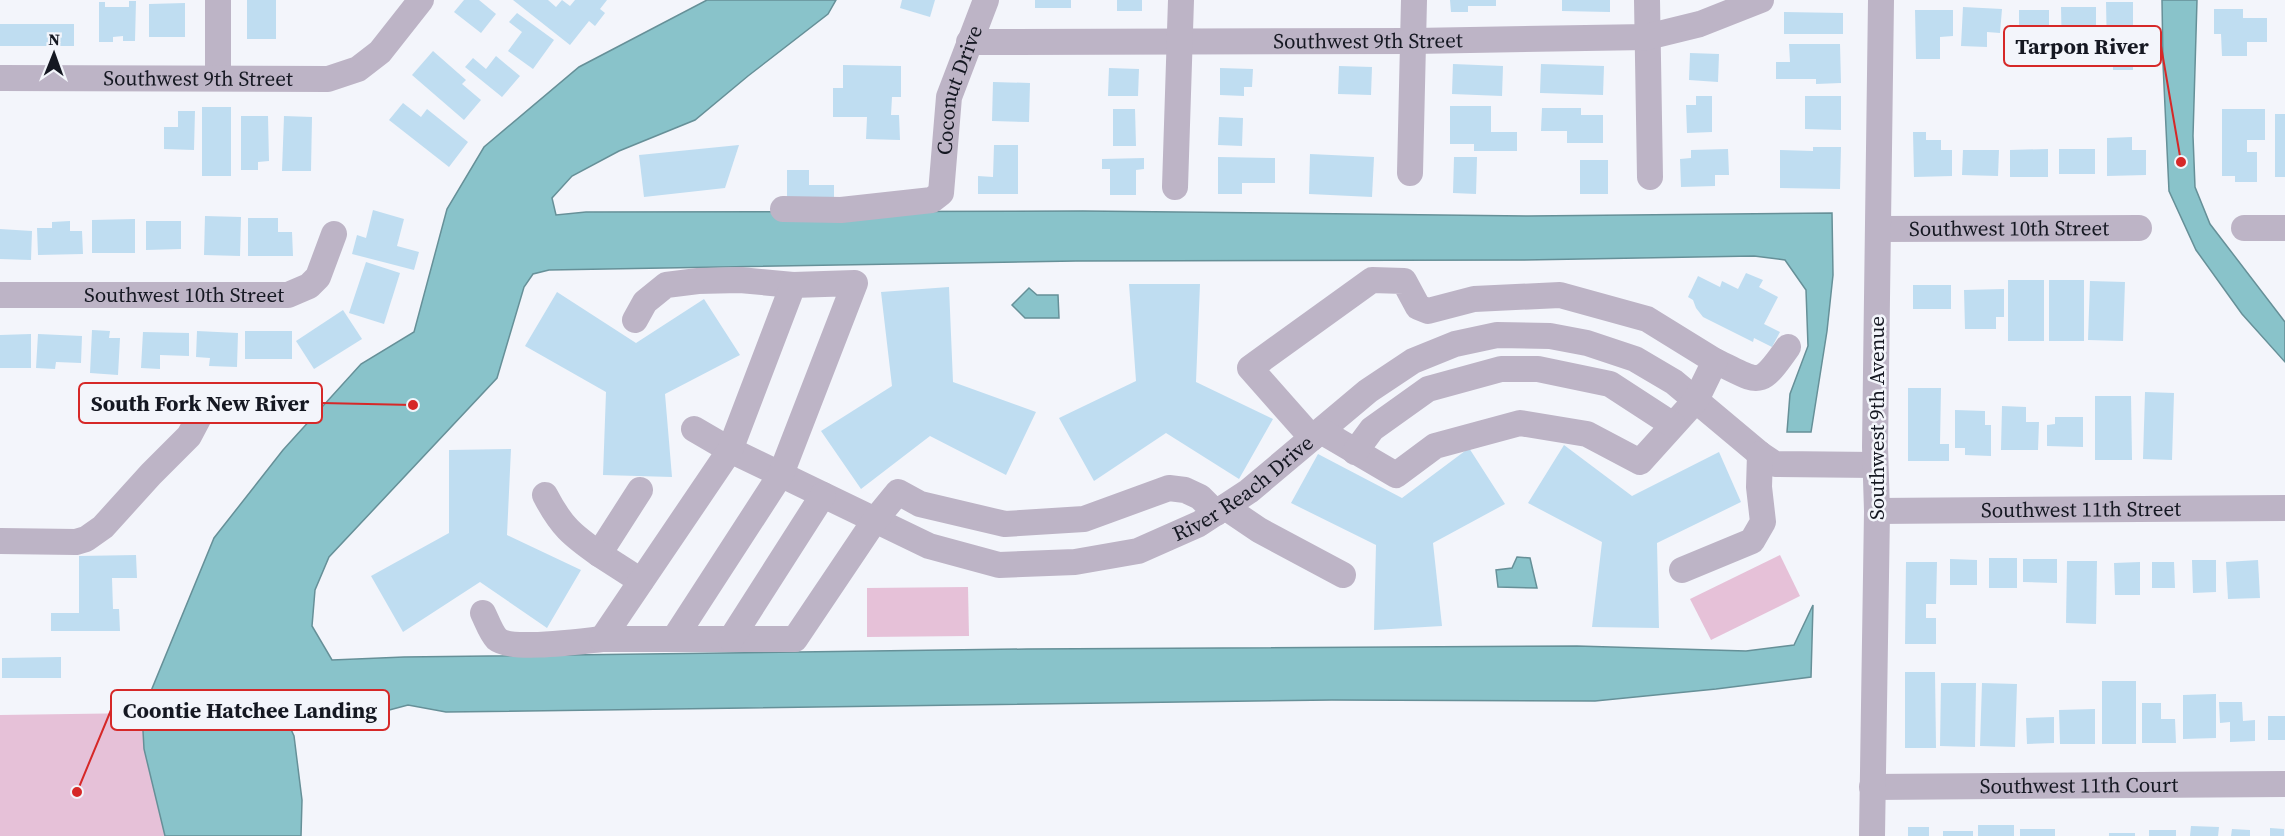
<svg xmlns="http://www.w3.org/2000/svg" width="2285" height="836" font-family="'Source Serif 4',serif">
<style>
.green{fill:#e6c1d8}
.water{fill:#89c3ca;stroke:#669098;stroke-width:1.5}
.building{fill:#bfddf1}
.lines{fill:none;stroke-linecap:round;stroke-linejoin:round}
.minor{stroke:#bdb4c6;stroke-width:26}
.labels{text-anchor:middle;stroke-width:5;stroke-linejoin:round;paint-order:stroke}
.street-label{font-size:21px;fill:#151822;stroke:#f3f5fb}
.leader{fill:none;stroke:#d62828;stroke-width:2}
.callout-dot{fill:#d62828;stroke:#f3f5fb;stroke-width:2}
.callout{fill:#f3f5fb;stroke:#d62828;stroke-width:2}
.callout-label{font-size:22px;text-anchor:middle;font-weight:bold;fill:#151822}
</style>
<rect width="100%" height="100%" fill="#f3f5fb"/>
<!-- green -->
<g class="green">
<polygon points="1780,555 1800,596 1711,640 1690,599"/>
<polygon points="968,587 969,636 867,637 867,588"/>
<polygon points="142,713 144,749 165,836 0,836 0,715"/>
</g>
<!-- water -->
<g class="water">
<polygon points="707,0 836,0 828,14 748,76 695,120 619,151 572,176 552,198 556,215 586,212 1083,211 1529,216 1832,213 1833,275 1827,331 1811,432 1787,432 1790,394 1808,346 1806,290 1785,260 1754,256 1523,260 1076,261 549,270 533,274 524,287 497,378 329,557 315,590 312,626 332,660 404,657 1027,649 1577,646 1746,651 1794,645 1813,605 1811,677 1716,689 1595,701 1332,700 446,712 408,705 378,713 362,715 317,705 283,712 294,736 302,800 301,836 165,836 144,749 142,713 214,538 283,450 361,364 414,332 447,209 484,147 579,67"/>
<polygon points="2162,0 2197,0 2193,136 2195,187 2210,224 2285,322 2285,362 2242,314 2196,250 2169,191 2163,64"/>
<polygon points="1029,288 1037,295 1058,295 1059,318 1025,318 1012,305"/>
<polygon points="1517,557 1530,558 1537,588 1498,587 1496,570 1512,568"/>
</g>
<!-- building -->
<g class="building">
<rect x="247" y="0" width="29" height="39"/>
<polygon points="464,0 479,0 496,14 481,33 454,12"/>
<polygon points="513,0 548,0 556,7 562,0 570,6 575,0 607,0 600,9 605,13 595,26 589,21 570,45"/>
<polygon points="902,0 935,0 930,17 900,8"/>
<rect x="1035" y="0" width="36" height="8"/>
<rect x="1117" y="0" width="25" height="11"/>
<polygon points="1450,0 1496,0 1496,6 1468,6 1468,12 1451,12"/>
<polygon points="1562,0 1610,0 1610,12 1562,11"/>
<polygon points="129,1 136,1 135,41 123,41 123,36 113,37 113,42 99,42 99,2 105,2 105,7 129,7"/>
<polygon points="2106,2 2133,2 2133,70 2113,70 2113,52 2107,52"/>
<polygon points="185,3 185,37 149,37 149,4"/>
<polygon points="1963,7 2002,9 2000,33 1987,32 1987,47 1961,46"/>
<polygon points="2061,7 2096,7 2096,35 2083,35 2084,56 2062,56"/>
<polygon points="2214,9 2243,9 2243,18 2267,18 2267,42 2247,42 2247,56 2222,56 2221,34 2214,34"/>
<polygon points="1915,10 1953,10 1953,36 1940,37 1940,59 1916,59"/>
<polygon points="2019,10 2049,10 2049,39 2031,38 2031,52 2021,52 2022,36 2019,36"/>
<polygon points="1784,12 1843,13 1843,34 1784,34"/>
<polygon points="517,13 554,40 533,69 508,51 522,32 509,22"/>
<rect x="0" y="24" width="74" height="22"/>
<polygon points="1789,44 1840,44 1841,83 1816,84 1816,79 1776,79 1776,62 1790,62"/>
<polygon points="433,51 466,80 462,84 481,100 464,120 412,75"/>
<polygon points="1690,53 1719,54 1718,82 1689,80"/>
<polygon points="496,56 520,76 502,97 465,67 473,58 486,69"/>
<polygon points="1453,64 1503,66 1502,96 1452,94"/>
<polygon points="1541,64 1604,66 1603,95 1540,93"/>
<polygon points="843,65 901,66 901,97 892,97 891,115 899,115 900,140 866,139 867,117 833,117 833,88 843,88"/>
<polygon points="1339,66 1372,67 1371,95 1338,94"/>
<polygon points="1109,68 1139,69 1138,96 1108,96"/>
<polygon points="1220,68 1253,69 1252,87 1244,87 1244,96 1220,95"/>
<polygon points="993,82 1030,83 1029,122 992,121"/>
<polygon points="1696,96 1712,96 1712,132 1687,133 1686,105 1696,105"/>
<polygon points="1805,96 1841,96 1841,130 1805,129"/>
<polygon points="403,103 421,117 427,109 468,142 449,167 389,120"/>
<polygon points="1450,106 1491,106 1491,132 1517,132 1517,151 1474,151 1474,144 1450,144"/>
<rect x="202" y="107" width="29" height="69"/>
<polygon points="1542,108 1581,108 1581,115 1603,115 1603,143 1567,143 1567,131 1541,131"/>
<polygon points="1113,109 1135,109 1136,146 1113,146"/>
<polygon points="2222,109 2265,109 2265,140 2247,140 2247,152 2257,152 2257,182 2235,182 2235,176 2222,176"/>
<polygon points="178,111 195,111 194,150 164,149 164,127 178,127"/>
<rect x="2275" y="114" width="10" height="63"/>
<polygon points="241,116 268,116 269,161 258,162 258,170 241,170"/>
<polygon points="284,116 312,117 311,171 282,171"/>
<polygon points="1219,117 1243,118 1242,146 1218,145"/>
<polygon points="1913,132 1926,132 1926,140 1941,140 1941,150 1952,150 1952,176 1914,177"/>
<polygon points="2132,137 2132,150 2146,150 2146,175 2107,176 2107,138"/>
<polygon points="739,145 725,188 644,197 639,155"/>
<polygon points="994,145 1018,145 1018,194 978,194 978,176 993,177"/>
<polygon points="1813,147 1841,147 1840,189 1780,188 1780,150 1813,151"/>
<polygon points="1728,149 1729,175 1715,175 1715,186 1681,187 1680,159 1691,158 1691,150"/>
<polygon points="2048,149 2048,177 2010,177 2010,150"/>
<rect x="2059" y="149" width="36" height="25"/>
<polygon points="1963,150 1999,150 1998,176 1962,175"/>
<polygon points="1310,154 1374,157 1372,197 1309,194"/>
<polygon points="1218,157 1275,158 1275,183 1242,183 1242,194 1218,194"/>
<polygon points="1454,157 1477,157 1476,194 1453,193"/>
<polygon points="1144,158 1144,169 1136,170 1136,195 1110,195 1110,169 1102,169 1102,159"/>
<rect x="1580" y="160" width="28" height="34"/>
<polygon points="787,170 809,170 809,185 834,185 834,202 787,202"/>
<polygon points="373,210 404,219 397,246 419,252 414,270 352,254 357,235 366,238"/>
<polygon points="205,216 241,217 240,256 204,255"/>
<polygon points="248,218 278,218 278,232 292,232 293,256 248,256"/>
<polygon points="135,219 135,253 92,253 92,220"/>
<polygon points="70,221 70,231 82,231 83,254 38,255 37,228 52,228 52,222"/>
<polygon points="146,221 181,221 181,249 146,250"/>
<polygon points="0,229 32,231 31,260 0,259"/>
<polygon points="366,262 400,273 384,324 349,313"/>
<polygon points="1746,273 1763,280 1759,287 1778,297 1764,324 1780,332 1772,347 1754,338 1753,342 1703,317 1696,308 1693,300 1688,297 1698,276 1720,287 1722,281 1738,289"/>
<rect x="2008" y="280" width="36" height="61"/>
<rect x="2049" y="280" width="35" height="61"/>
<polygon points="2090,281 2125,282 2123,341 2088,340"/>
<polygon points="1129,284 1200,284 1196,382 1273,419 1239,479 1166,433 1094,481 1059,418 1136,381"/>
<rect x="1913" y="285" width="38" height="24"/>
<polygon points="949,287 953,382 1036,412 1006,475 930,436 861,489 821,431 892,386 881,292"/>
<polygon points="2004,289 2004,317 1996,317 1996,329 1965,329 1964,290"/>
<polygon points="557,292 636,343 704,299 740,355 665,394 672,477 603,475 606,392 525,346"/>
<polygon points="343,310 362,339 314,369 296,341"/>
<polygon points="92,330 110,331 109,338 120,338 118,375 90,373"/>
<polygon points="197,331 238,333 237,367 209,366 210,358 196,357"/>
<rect x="245" y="331" width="47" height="28"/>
<polygon points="143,332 189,333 189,356 160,355 160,369 141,368"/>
<polygon points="31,334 31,368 0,368 0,335"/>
<polygon points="38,334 82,336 81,363 56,362 55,369 36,368"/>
<polygon points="1908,388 1941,388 1940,444 1949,444 1949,461 1908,461"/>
<polygon points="2145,392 2174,393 2172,460 2143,459"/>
<polygon points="2095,396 2131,396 2132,460 2095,460"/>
<polygon points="2002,406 2026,407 2026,422 2039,422 2038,450 2001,450"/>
<polygon points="1955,410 1985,411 1985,425 1991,425 1991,456 1965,455 1965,448 1955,448"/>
<polygon points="2055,417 2083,417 2083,447 2047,446 2047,425 2055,424"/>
<polygon points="1564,445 1632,496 1719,452 1741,502 1657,543 1659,628 1592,627 1602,542 1528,503"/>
<polygon points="1469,448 1505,504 1433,543 1442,626 1374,630 1376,545 1291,503 1318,454 1402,498"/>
<polygon points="511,449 507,535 581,570 547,628 480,582 403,632 371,576 449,533 449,450"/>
<polygon points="136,555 137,578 112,578 113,609 119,609 120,631 51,631 51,613 79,613 79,556"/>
<rect x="1989" y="558" width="28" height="30"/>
<polygon points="1950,559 1977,560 1977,585 1950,585"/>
<polygon points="2023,559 2057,559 2057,583 2023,582"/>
<polygon points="2192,560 2216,560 2216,592 2193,593"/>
<polygon points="2258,560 2260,598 2228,599 2226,562"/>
<polygon points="2067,561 2097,561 2096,624 2066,623"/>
<polygon points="1906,562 1937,562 1936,604 1926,604 1926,618 1936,618 1936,644 1905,644"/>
<polygon points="2140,562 2140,595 2115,595 2114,563"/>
<polygon points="2152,562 2174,562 2175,588 2152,588"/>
<polygon points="61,657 61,678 2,678 2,658"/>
<polygon points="1905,672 1935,672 1936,748 1905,748"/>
<rect x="2102" y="681" width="34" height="63"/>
<polygon points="1941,683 1976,683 1975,747 1940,746"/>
<polygon points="1982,683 2017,684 2015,747 1980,746"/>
<polygon points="2216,694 2216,738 2183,739 2183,695"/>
<polygon points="2219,702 2242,702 2243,721 2255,720 2255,741 2230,742 2230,722 2220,723"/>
<polygon points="2142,703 2161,703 2161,719 2175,719 2176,743 2142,743"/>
<polygon points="2095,709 2095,744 2060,744 2059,710"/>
<rect x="2268" y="716" width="17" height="24"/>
<polygon points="2054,717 2054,743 2027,744 2026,718"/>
<rect x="1978" y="825" width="36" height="11"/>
<polygon points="2191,826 2219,827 2218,836 2190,836"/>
<rect x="1908" y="827" width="21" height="9"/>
<polygon points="2270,828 2284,829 2284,836 2270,836"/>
<rect x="2020" y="829" width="35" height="7"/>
<polygon points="2232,829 2250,830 2250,836 2231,836"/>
<rect x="2149" y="830" width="27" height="6"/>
<rect x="1943" y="831" width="30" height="5"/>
<rect x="2109" y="833" width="26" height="3"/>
</g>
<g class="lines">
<!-- minor -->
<g class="minor">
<polyline points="218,0 218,78"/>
<polyline points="1647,0 1650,177"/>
<path id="s1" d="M969,42L1414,41L1647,37L1700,24L1761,0"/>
<path id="s2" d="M0,78L328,79L358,69L380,52L421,0"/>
<polyline points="1410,173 1414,0"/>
<polyline points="1175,187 1181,0"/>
<path id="s3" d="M783,209L841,210L932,200L941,193L949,97L986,0"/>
<polyline points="2244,228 2285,228"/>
<path id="s4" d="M1879,229L2139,228"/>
<path id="s5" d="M0,295H288L309,286L318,277L334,234"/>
<polyline points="635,320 645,302 666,285 698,281 740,280 793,285"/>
<path d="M1715,361C1760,382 1758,390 1788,347"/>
<path id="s6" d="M694,429L730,450L929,546L999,565L1075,562L1138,551L1199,524L1249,491L1368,391L1413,361L1455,344L1497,335L1550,336L1587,343L1635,359L1674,382L1760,454L1775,464L1875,465"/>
<polyline points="1312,438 1250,368 1372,280 1404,281 1418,307 1428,311 1474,299 1560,295 1647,319 1715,361 1696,400 1640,462 1587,434 1520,423 1435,446 1396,475 1321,431"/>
<polyline points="1355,452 1372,429 1428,389 1501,369 1538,369 1610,384 1673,425"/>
<polyline points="640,490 599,554 641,581"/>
<path d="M545,495C561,526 572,535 599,554"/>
<polyline points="1225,507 1259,530 1343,575"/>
<path id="s7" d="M1877,511L2285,508"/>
<polyline points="0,541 76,542 86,539 103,527 151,474 189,436 207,402"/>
<polyline points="1682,570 1752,541 1763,522 1759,487 1760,454"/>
<path d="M483,613C487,621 491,633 497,639C511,651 582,641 602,639"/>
<polyline points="674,639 781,474 855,283 793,285 730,450 602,639 795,639 875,520 898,492 920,504 1005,524 1084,519 1169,488 1185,490 1200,497 1216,513"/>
<polyline points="731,639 823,495"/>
<path id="s8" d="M1872,787L2285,784"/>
<polyline points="1872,836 1877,511 1875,447 1881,0"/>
</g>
</g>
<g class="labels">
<!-- street labels -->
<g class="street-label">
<text dy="7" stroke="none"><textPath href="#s1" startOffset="399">Southwest 9th Street</textPath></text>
<text dy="7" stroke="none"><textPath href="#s2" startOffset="198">Southwest 9th Street</textPath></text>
<text dy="7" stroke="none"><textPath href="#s3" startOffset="266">Coconut Drive</textPath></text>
<text dy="7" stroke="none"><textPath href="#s4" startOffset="130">Southwest 10th Street</textPath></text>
<text dy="7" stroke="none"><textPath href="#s5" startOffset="184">Southwest 10th Street</textPath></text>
<text transform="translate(1877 418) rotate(-90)" y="7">Southwest 9th Avenue</text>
<text dy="7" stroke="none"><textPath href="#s6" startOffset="598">River Reach Drive</textPath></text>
<text dy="7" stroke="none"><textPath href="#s7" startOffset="204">Southwest 11th Street</textPath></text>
<text dy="7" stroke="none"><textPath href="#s8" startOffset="207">Southwest 11th Court</textPath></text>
</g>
</g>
<!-- callouts -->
<path class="leader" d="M2181 162L2161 46M413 405L322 403M77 792L111 710"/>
<g class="callout-dot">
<circle cx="2181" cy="162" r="6"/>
<circle cx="413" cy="405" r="6"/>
<circle cx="77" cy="792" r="6"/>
</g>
<g class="callout">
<rect x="2004" y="26" width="157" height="40" rx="6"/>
<rect x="79" y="383" width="243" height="40" rx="6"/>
<rect x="111" y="690" width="278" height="40" rx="6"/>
</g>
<g class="callout-label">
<text x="2082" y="54">Tarpon River</text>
<text x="200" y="411">South Fork New River</text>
<text x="250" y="718">Coontie Hatchee Landing</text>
</g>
<!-- north arrow -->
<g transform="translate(54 54) rotate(1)" stroke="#f3f5fb" stroke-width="4.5" paint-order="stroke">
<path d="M0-4.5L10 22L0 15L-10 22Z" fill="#151822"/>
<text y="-9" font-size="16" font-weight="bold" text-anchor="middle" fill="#151822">N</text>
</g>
</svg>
